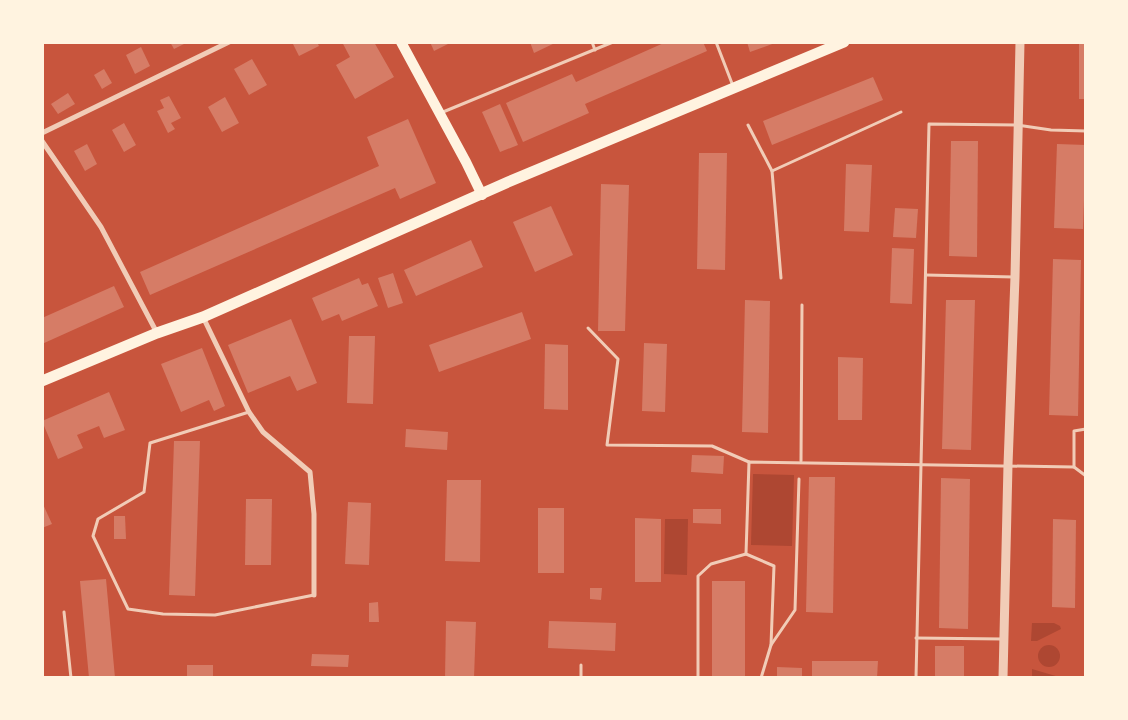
<svg xmlns="http://www.w3.org/2000/svg" width="1128" height="720" font-family="'Golos Text',sans-serif">
<style>
.green{fill:#ae4732}
.building{fill:#d67c66}
.lines{fill:none;stroke-linecap:round;stroke-linejoin:round}
.service{stroke:#f1ccb7;stroke-width:3}
.minor{stroke:#f1ccb7;stroke-width:5}
.tertiary{stroke:#f1ccb7;stroke-width:9}
.secondary{stroke:#fff3e0;stroke-width:10}
.primary{stroke:#fff3e0;stroke-width:11}
</style>
<rect width="100%" height="100%" fill="#c8553d"/>
<!-- green -->
<g class="green">
<polygon points="753,474 794,475 792,546 751,545"/>
<polygon points="665,519 688,519 687,575 664,574"/>
<polygon points="1032,623 1054,623 1060,626 1061,629 1037,641 1031,641"/>
<circle cx="1049" cy="656" r="11"/>
<polygon points="1032,669 1059,677 1032,677"/>
</g>
<!-- building -->
<g class="building">
<polygon points="170,42 188,42 174,49"/>
<polygon points="292,42 317,42 319,46 299,56"/>
<polygon points="342,42 374,42 394,77 355,99 336,65 350,57"/>
<polygon points="430,42 452,42 434,51"/>
<polygon points="530,42 557,42 534,53"/>
<polygon points="666,42 703,42 707,51 585,104 589,113 523,142 506,103 572,74 576,82"/>
<polygon points="747,42 775,42 775,43 750,52"/>
<rect x="1079" y="42" width="7" height="57"/>
<polygon points="141,47 150,66 135,74 126,55"/>
<polygon points="252,59 267,85 249,95 234,69"/>
<polygon points="104,69 112,83 102,89 94,75"/>
<polygon points="873,77 883,100 772,145 763,121"/>
<polygon points="68,93 75,104 58,114 51,104"/>
<polygon points="169,96 181,118 171,123 175,129 168,133 157,111 164,108 160,100"/>
<polygon points="225,97 239,123 222,132 208,107"/>
<polygon points="500,104 518,145 500,152 482,112"/>
<polygon points="408,119 436,183 400,199 395,188 150,295 140,272 379,166 367,137"/>
<polygon points="124,123 136,145 124,152 112,130"/>
<polygon points="951,141 978,141 977,257 949,256"/>
<polygon points="87,144 97,164 85,171 74,151"/>
<polygon points="1057,144 1086,145 1083,229 1054,228"/>
<polygon points="699,153 727,153 725,270 697,269"/>
<polygon points="846,164 872,165 869,232 844,231"/>
<polygon points="601,184 629,185 625,331 598,331"/>
<polygon points="551,206 573,255 535,272 513,222"/>
<polygon points="895,208 918,209 916,238 893,237"/>
<polygon points="471,240 483,267 416,296 404,270"/>
<polygon points="892,248 914,249 912,304 890,303"/>
<polygon points="1053,259 1081,260 1078,416 1049,415"/>
<polygon points="393,273 403,303 388,308 378,278"/>
<polygon points="359,278 362,285 368,283 378,306 342,321 339,314 322,321 312,298"/>
<polygon points="114,286 124,307 42,344 42,318"/>
<polygon points="745,300 770,301 768,433 742,432"/>
<polygon points="946,300 975,300 971,450 942,449"/>
<polygon points="522,312 531,339 439,372 429,345"/>
<polygon points="291,319 317,383 297,391 290,376 248,393 228,345"/>
<polygon points="349,336 375,336 373,404 347,403"/>
<polygon points="644,343 667,344 665,412 642,411"/>
<polygon points="545,344 568,345 568,410 544,409"/>
<polygon points="202,348 225,406 214,411 209,400 181,412 161,364"/>
<polygon points="838,357 863,358 862,420 838,420"/>
<polygon points="109,392 125,430 104,438 99,426 77,435 83,448 58,459 42,421"/>
<polygon points="406,429 448,432 447,450 405,447"/>
<polygon points="174,441 200,441 195,596 169,595"/>
<polygon points="692,455 724,456 723,474 691,472"/>
<polygon points="809,477 835,477 833,613 806,612"/>
<polygon points="941,478 970,479 968,629 939,628"/>
<polygon points="447,480 481,480 480,562 445,561"/>
<polygon points="246,499 272,499 271,565 245,565"/>
<polygon points="42,502 52,524 42,528"/>
<polygon points="348,502 371,503 369,565 345,564"/>
<rect x="538" y="508" width="26" height="65"/>
<polygon points="693,509 721,509 721,524 693,523"/>
<polygon points="114,516 125,516 126,539 114,539"/>
<polygon points="635,518 661,519 661,582 635,582"/>
<polygon points="1053,519 1076,520 1075,608 1052,607"/>
<polygon points="106,579 115,678 89,678 80,581"/>
<rect x="712" y="581" width="33" height="97"/>
<polygon points="590,588 602,588 601,600 590,599"/>
<polygon points="378,602 379,622 369,622 369,603"/>
<polygon points="446,621 476,622 474,678 445,678"/>
<polygon points="549,621 616,623 615,651 548,648"/>
<rect x="935" y="646" width="29" height="32"/>
<polygon points="312,654 349,655 348,667 311,666"/>
<polygon points="812,661 878,661 877,678 812,678"/>
<rect x="187" y="665" width="26" height="13"/>
<polygon points="777,667 802,668 802,678 777,678"/>
</g>
<g class="lines">
<!-- service -->
<g class="service">
<polyline points="592,42 595,50"/>
<polyline points="716,42 733,86"/>
<polyline points="443,112 613,42"/>
<polyline points="748,125 772,171 781,278"/>
<polyline points="772,171 901,112"/>
<polyline points="926,275 1014,277"/>
<polyline points="588,328 618,359 607,445 712,446 749,462"/>
<polyline points="249,412 150,443 144,492 98,519 93,536 128,609 163,614 215,615 314,595"/>
<polyline points="801,461 802,305"/>
<polyline points="1074,467 1074,431 1086,429"/>
<polyline points="64,612 71,678"/>
<polyline points="916,638 1003,639"/>
<polyline points="771,645 774,566 746,554 749,462 1074,467 1086,476"/>
<polyline points="581,678 581,665"/>
<polyline points="698,678 698,576 711,564 746,554"/>
<polyline points="761,678 771,645 795,610 799,479"/>
<polyline points="916,678 929,124 1017,125 1051,130 1086,131"/>
</g>
<!-- minor -->
<g class="minor">
<polyline points="42,133 229,42"/>
<polyline points="42,141 101,227 157,333"/>
<polyline points="203,317 249,412 263,432 310,472 314,514 314,595"/>
</g>
<!-- tertiary -->
<polyline class="tertiary" points="1003,678 1008,465 1015,277 1020,42"/>
<!-- secondary -->
<polyline class="secondary" points="401,42 466,162 482,195"/>
<!-- primary -->
<polyline class="primary" points="42,381 157,333 203,317 508,182 844,42"/>
</g>
<!-- border -->
<rect width="1128" height="720" fill="none" stroke="#fff3e0" stroke-width="88"/>
</svg>
